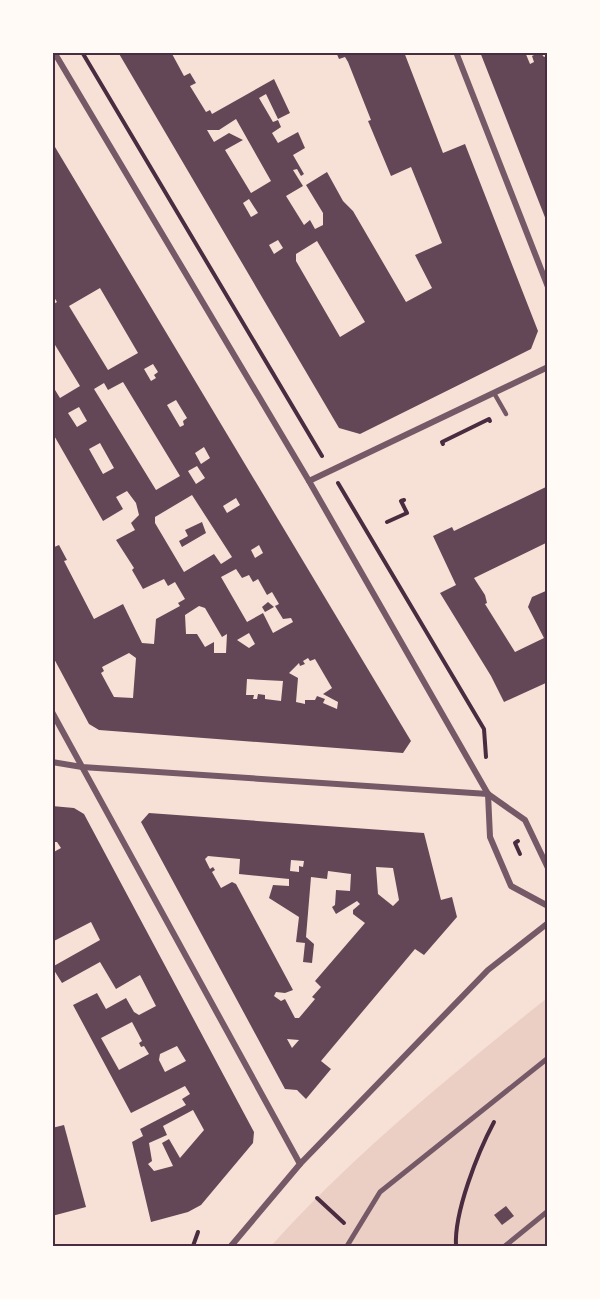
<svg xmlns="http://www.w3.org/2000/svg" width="600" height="1299" font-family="'Nunito Sans',sans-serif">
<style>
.green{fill:#ebcfc5}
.building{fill:#644757;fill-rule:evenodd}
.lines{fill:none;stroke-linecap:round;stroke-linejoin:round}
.path{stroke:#4a2c40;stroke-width:4}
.service{stroke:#755966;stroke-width:4.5}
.pedestrian{stroke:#755966;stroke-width:5}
.minor{stroke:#755966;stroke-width:6}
.neatline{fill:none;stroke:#4a2c40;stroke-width:2}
</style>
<rect width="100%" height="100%" fill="#f7e1d7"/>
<!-- green -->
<path class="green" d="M547,998V1246H271C354,1154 451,1075 547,998Z"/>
<!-- building -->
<g class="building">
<path d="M118,52H171L184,76L190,73L196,83L190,86L206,112L210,110L212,114L274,79L290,113L278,119L266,94L259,98L273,122L278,120L281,127L272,133L278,143L298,132L305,148L293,155L304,174L301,176L297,169L293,170L303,186L286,196L304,225L310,220L315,229L323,225V213L306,185L327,172L343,201L353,211L406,302L432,288L415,255L442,243L411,167L391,176L368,121L371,120L348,62L345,57L339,59L336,52H404L443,153L465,144L538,331L531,349L360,434L339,428ZM236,119L271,181L251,193L225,150L243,140L229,133L214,142L207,130H219ZM249,199L258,213L251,217L243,203ZM278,240L283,248L274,254L269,245ZM317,241L365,322L340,337L296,261V254Z"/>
<polygon points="480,52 525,52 530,64 534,62 532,56 540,52 544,57 548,55 548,225"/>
<path d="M52,142L411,741L403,753L99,730L89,724L52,655V548L59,545L67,560L64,561L94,619L123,604L142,643L154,644L156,619L180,606L178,603L185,599L175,582L168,586L164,579L143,589L132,570L134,568L116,540L135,530L131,523L139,515L136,503L127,491L116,497L123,509L103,521L52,432V385L60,398L80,386L52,340V305L57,302L52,294ZM100,288L138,353L108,370L69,306ZM153,364L158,372L154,375L156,378L151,381L144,369ZM123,382L180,476L156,490L94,389L104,383L108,390ZM176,400L187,418L183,421L184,425L180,427L167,405ZM79,407L87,421L77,427L68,413ZM100,443L114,468L103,474L89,449ZM204,447L210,458L201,464L195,453ZM197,466L205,478L196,484L188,471ZM192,495L232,557L221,564L214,554L184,572L155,523V517ZM236,498L240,505L227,513L223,506ZM259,545L263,553L255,558L251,550ZM236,569L242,578L249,575L253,582L258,579L267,595L272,592L279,604L275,606L283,619L291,618L293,622L273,633L263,613L247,622L221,577ZM199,606L205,608L222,637L227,634L226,653H214V642L205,647L197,634H186L185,615ZM249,633L255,644L249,648L237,640ZM129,653L136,658L133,698L114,697L101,673L104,671L102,667ZM308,658L310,661L315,659L332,688L323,694L338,702L337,709L323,703L325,699L317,696L315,700H305V704L296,702L298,678L289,673L299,663L300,666L305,664L303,661ZM247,679L283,681L281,701L265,699V695L258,694L257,699H253L254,695H246Z"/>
<polygon points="548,486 548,542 474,578 485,595 487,603 485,604 515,652 544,638 528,607 532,597 548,590 548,682 504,702 491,676 440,593 456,585 433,536 452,527 454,531"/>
<polygon points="202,522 206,533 182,547 179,541 188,536 185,530"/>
<polygon points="268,602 274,607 265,612 262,607"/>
<path d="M52,806L74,808L84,814L254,1132L253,1143L201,1205L188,1212L151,1222L132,1142L143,1136L140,1129L186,1105L182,1099L190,1094L185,1086L131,1113L73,1005L97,993L106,1009L126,998L134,1012L139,1015L156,1006L140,975L116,989L100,962L62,983L52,967L100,940L91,922L52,942V853L61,848L57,842H52ZM132,1022L142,1041L139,1043L141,1047L144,1046L149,1054L119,1070L101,1038ZM177,1046L186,1061L165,1072L159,1060L160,1054ZM193,1110L204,1130L180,1158L169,1139L162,1143L173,1166L154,1171L148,1164L152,1161L149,1143L167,1135L163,1126Z"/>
<path d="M149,813L424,833L441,900L452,897L457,917L424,955L415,949L321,1061L331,1069L306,1099L297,1090L285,1089L141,822ZM208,856L240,859L239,874L289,879V886L273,885L269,898L299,917L296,942L305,943L303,962L312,963L314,944L306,937L311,877L327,879L328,871L351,874L350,891L336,890L335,905L332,907L336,914L357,901L360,904L353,910V914L365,923L315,981L321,987L312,997L315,999L299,1018H295L285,999L281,1001L274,996L276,992L285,993L293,990L236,884L232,882L221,888L212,872L215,870L213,867L210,869L205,859ZM291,860L304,861L303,867L299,866V872L290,871ZM376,867L393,868L399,900L393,906L378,894ZM287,1039L299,1040L292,1048Z"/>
<polygon points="64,1125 86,1207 52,1216 52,1128"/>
<polygon points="506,1206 514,1216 502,1225 494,1215"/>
</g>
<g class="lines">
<!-- path -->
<g class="path">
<polyline points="82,52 322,456"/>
<polyline points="443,444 442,442 489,419 490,421"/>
<polyline points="338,483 484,729 486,757"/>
<polyline points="387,522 407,513 401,501 404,500"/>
<polyline points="518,841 515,843 520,854"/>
<polyline points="317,1198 344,1223"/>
<polyline points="193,1246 198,1232"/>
<path d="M456,1246C454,1212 478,1152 494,1122"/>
</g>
<!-- service -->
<polyline class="service" points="494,393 506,414"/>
<!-- pedestrian -->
<g class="pedestrian">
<polyline points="347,1246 380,1192 548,1058"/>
<polyline points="505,1246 548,1211"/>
</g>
<!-- minor -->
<g class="minor">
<polyline points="54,52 309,481 488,794 525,820 548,868"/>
<polyline points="456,52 548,287"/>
<polyline points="309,481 548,367"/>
<polyline points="52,712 300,1164"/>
<polyline points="52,762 82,767 488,794"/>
<polyline points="488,794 490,837 511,886 548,906"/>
<polyline points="231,1246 300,1164 488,970 548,923"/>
</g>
</g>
<!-- border -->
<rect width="600" height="1299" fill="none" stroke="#fffaf5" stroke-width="108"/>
<rect x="54" y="54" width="492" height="1191" class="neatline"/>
</svg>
